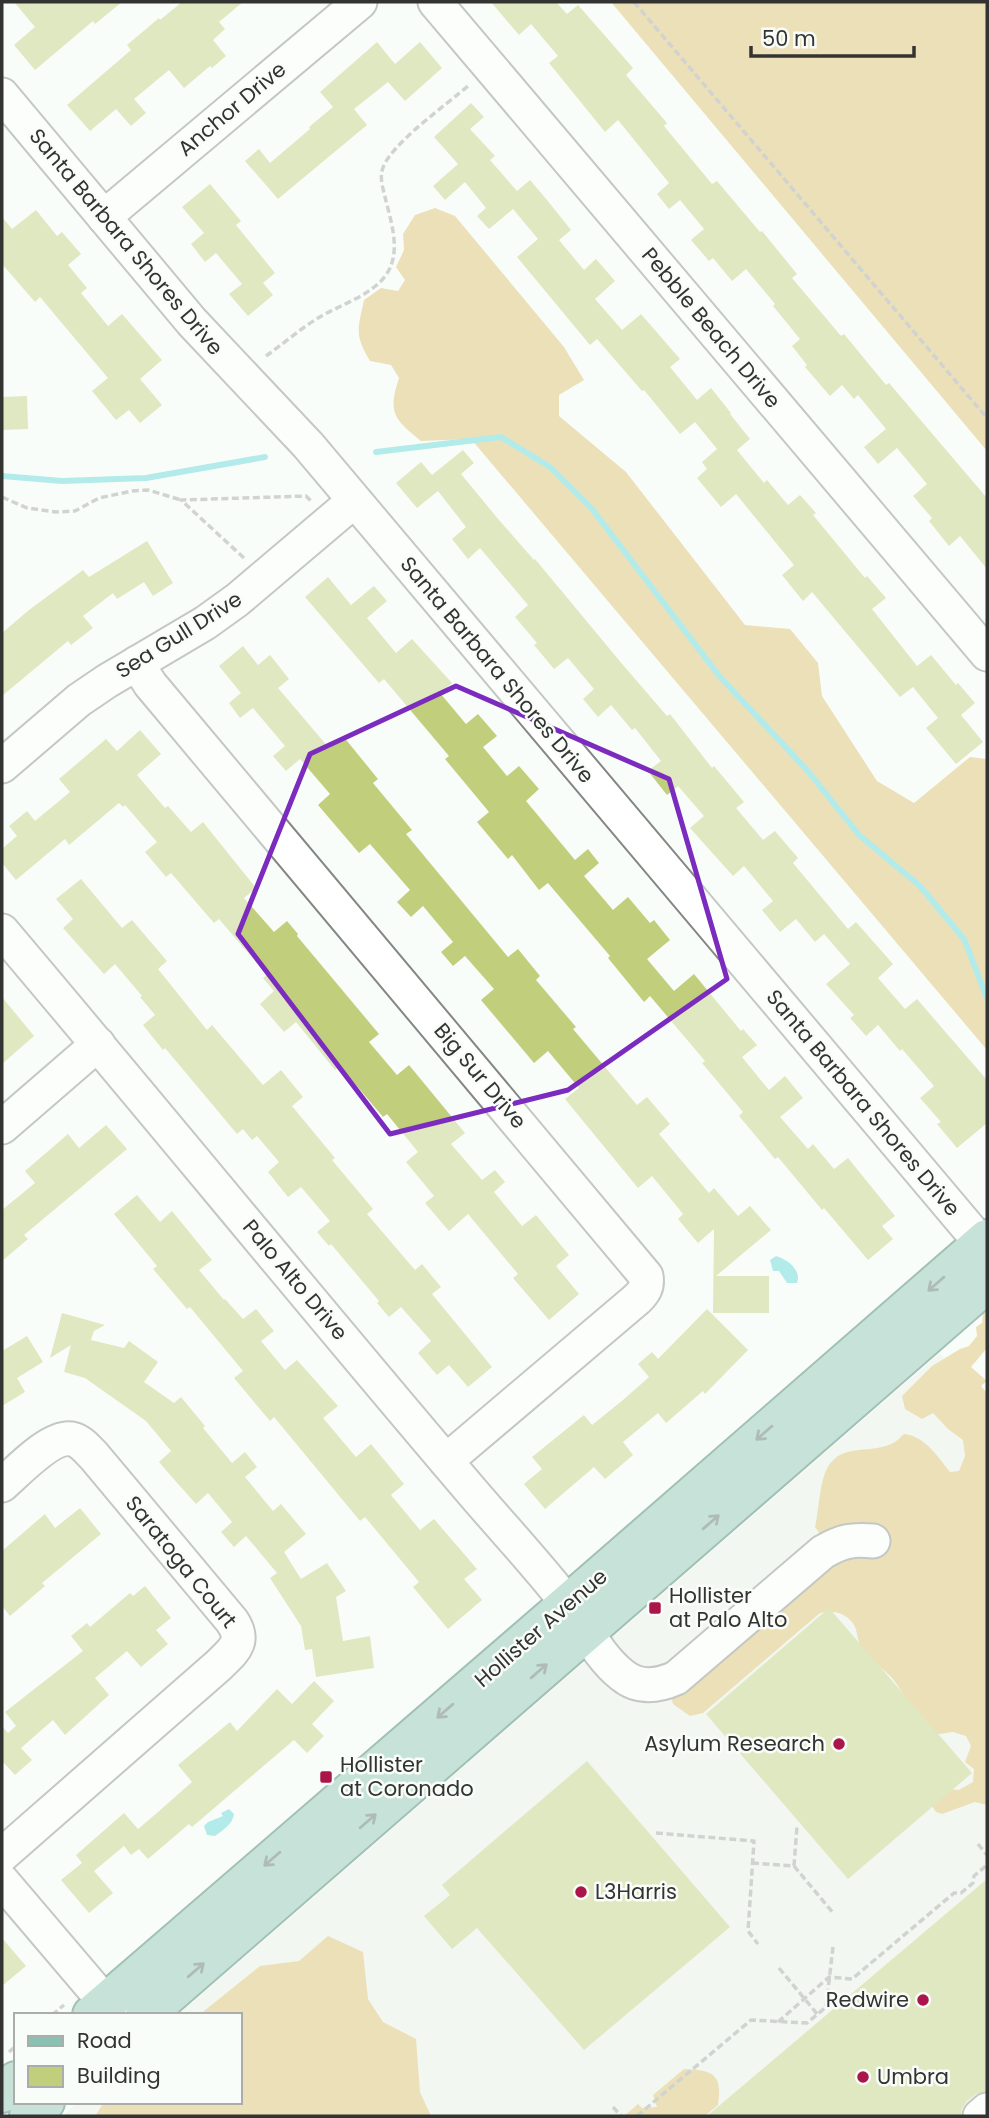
<svg xmlns="http://www.w3.org/2000/svg" width="989" height="2118" font-family="Poppins,sans-serif">
<style>
.built{fill:#e8f1e7}
.forest{fill:#dbbc6a}
.water{fill:#5dd6d8}
.lines{fill:none;stroke-linecap:round;stroke-linejoin:round}
.stream{stroke:#5dd6d8;stroke-width:6}
.building{fill:#c1ce7c}
.minor-casing{stroke:#848784;stroke-width:37}
.major-casing{stroke:#387663;stroke-width:42}
.path{stroke:#9fa19e;stroke-width:3.5;stroke-dasharray:7 3.5;stroke-linecap:butt}
.minor{stroke:#fff;stroke-width:33}
.major{stroke:#89c2b2;stroke-width:38}
.oneway{stroke:#556d65}
.marked{fill:none;stroke:#7b2cbf;stroke-width:5;stroke-linejoin:round}
.poi-dot{fill:#aa164a;stroke:#f9fdf9;stroke-width:2.5}
.labels{text-anchor:middle;stroke-width:5;stroke-linejoin:round;paint-order:stroke}
.street-label{font-size:21px;fill:#333432;stroke:#f9fdf9}
.poi-label{font-size:21px;fill:#333432;stroke:#f9fdf9;text-anchor:start}
</style>
<rect width="100%" height="100%" fill="#f9fdf9"/>
<!-- built -->
<polygon class="built" points="940,1353 960,1377 987,1441 987,2116 62,2116 78,2102 240,2102 240,2015 178,2015"/>
<!-- forest -->
<g class="forest">
<polygon points="611,2 987,2 987,451"/>
<path d="M435,208L455,216L564,347L584,380L559,395V416L626,472L745,625L790,629L818,663L822,696L877,781L914,803L970,757L987,759V1050L471,439L421,441C395,419 387,414 399,378L391,365L370,361C354,335 358,328 364,300L381,288L398,291L405,280L396,267L404,250L403,234L415,215Z"/>
<path d="M984,1308H987V1348L971,1367L987,1381L981,1386L987,1393V1805L975,1802L942,1814L936,1812L932,1806L948,1789L959,1790L973,1782L974,1769L965,1762L971,1746L966,1736L953,1732L925,1736C915,1717 906,1696 893,1679C883,1667 866,1660 860,1645C856,1636 858,1627 850,1620C843,1612 831,1610 820,1613L703,1713L690,1716L673,1704L670,1692L822,1542L820,1534L815,1527C819,1510 819,1489 825,1473C838,1441 867,1455 891,1444C896,1442 900,1438 904,1434C925,1436 938,1457 950,1472L959,1471L965,1456L963,1440L948,1429L933,1413L922,1419L905,1409L902,1396L932,1366L960,1349L969,1346L977,1336L976,1327L982,1323Z"/>
<polygon points="328,1936 363,1952 368,1999 383,2022 416,2039 420,2092 431,2116 95,2116 104,2102 240,2102 240,2015 199,2015 260,1966 299,1961"/>
<path d="M684,2069C713,2070 723,2074 718,2105L705,2116H624L638,2104L642,2108L657,2107L653,2095Z"/>
</g>
<!-- water -->
<g class="water">
<path d="M776,1256C787,1259 802,1270 797,1283H787L779,1271H773L770,1260Z"/>
<path d="M229,1809L234,1814C233,1824 223,1830 215,1836L207,1835L204,1826L208,1822L223,1816L221,1813Z"/>
</g>
<g class="lines">
<!-- stream -->
<g class="stream">
<polyline points="376,452 501,437 550,467 592,509 720,677 807,770 859,835 920,886 964,939 987,998"/>
<polyline points="2,476 62,481 146,478 265,457"/>
</g>
</g>
<!-- building -->
<g class="building">
<polygon points="14,2 122,2 95,24 93,21 35,70 14,45 35,27"/>
<polygon points="182,2 243,2 219,22 225,29 213,40 226,56 212,68 210,66 184,88 169,70 134,99 146,113 131,126 116,109 90,131 67,105 131,50 127,45 159,18 160,20"/>
<polygon points="491,2 556,2 567,14 578,5 607,38 633,68 626,75 667,123 664,126 712,184 717,181 760,232 762,231 797,274 792,278 841,336 844,334 886,385 889,383 987,498 987,569 960,536 949,546 929,521 932,518 913,496 927,484 897,448 878,464 864,447 886,429 858,395 854,399 842,385 830,396 805,367 807,365 792,346 800,339 773,306 775,304 746,269 732,281 713,258 709,261 691,240 704,229 680,200 669,209 657,194 669,183 618,120 605,132 549,63 558,56 531,24 519,35"/>
<polygon points="377,42 395,64 420,42 442,68 405,101 388,82 354,109 367,125 278,199 245,161 259,149 270,163 310,129 309,127 333,107 320,92"/>
<polygon points="471,103 484,117 470,129 495,156 490,160 517,191 530,180 547,200 571,230 559,240 584,270 596,259 615,281 595,299 622,330 641,314 680,359 670,367 697,400 711,388 731,413 730,414 750,439 737,450 764,483 767,480 788,505 800,495 816,513 813,515 865,578 867,576 886,598 872,609 917,666 931,655 956,685 958,683 975,703 961,715 983,742 956,764 926,728 938,718 913,687 900,697 812,592 803,601 782,575 794,565 736,494 721,507 697,478 707,469 702,462 717,449 695,422 680,434 644,390 642,391 597,339 590,345 517,257 538,239 513,209 489,229 477,216 486,208 465,182 445,200 433,186 458,164 434,137"/>
<polygon points="210,184 241,221 236,225 275,273 263,283 273,295 248,316 229,294 242,284 216,253 205,262 191,244 204,233 182,207"/>
<polygon points="36,210 57,236 62,232 81,254 68,265 87,288 81,293 108,326 122,314 162,360 140,379 162,405 140,423 129,410 116,420 92,391 108,378 40,297 35,302 2,264 2,217 12,229"/>
<polygon points="27,396 28,429 2,430 2,397"/>
<polygon points="463,450 474,463 461,474 499,520 534,560 535,559 623,665 667,716 670,714 712,768 714,766 744,802 736,808 763,840 775,831 798,858 793,863 848,929 856,922 893,964 878,978 905,1009 917,999 987,1080 987,1123 957,1148 937,1124 941,1122 920,1098 934,1086 902,1049 900,1051 878,1025 866,1036 850,1018 854,1015 826,984 850,964 824,934 815,942 796,919 780,932 762,910 773,901 744,866 733,876 690,828 704,816 678,786 667,795 648,771 661,761 635,728 632,730 611,705 598,717 583,699 594,689 568,658 554,669 534,645 537,643 515,617 528,605 480,548 468,559 452,539 466,527 438,491 417,508 396,483 421,462 432,475"/>
<polygon points="147,541 173,583 153,596 144,582 117,599 113,593 83,616 93,628 71,645 68,641 2,696 2,633 29,610 83,570 89,577"/>
<polygon points="328,577 351,605 374,586 387,601 367,618 396,653 412,639 452,683 440,693 466,724 478,714 497,736 483,747 507,776 519,766 539,789 526,801 575,860 588,849 599,863 584,876 613,910 628,897 650,923 654,920 670,940 647,959 674,991 694,974 741,1031 743,1029 757,1045 742,1057 769,1090 785,1076 803,1098 780,1117 808,1149 813,1144 834,1169 848,1158 895,1216 882,1226 893,1239 868,1260 824,1208 822,1210 778,1157 775,1159 739,1116 743,1112 702,1063 705,1061 650,996 644,1002 608,958 610,956 548,883 539,890 512,855 508,859 477,822 489,812 445,759 449,756 384,679 379,683 305,597"/>
<polygon points="243,646 258,665 270,655 289,679 278,688 329,748 343,736 378,779 373,783 412,830 406,834 508,957 518,949 540,976 536,980 576,1027 573,1029 637,1105 647,1097 670,1124 659,1134 709,1193 714,1188 738,1216 750,1206 771,1230 716,1276 769,1276 769,1313 713,1313 714,1229 698,1243 678,1219 683,1214 652,1176 638,1188 565,1099 579,1088 548,1051 534,1063 481,1000 494,989 465,956 453,966 441,952 453,942 423,906 411,917 397,902 410,890 370,844 359,853 318,805 330,794 300,759 286,771 273,756 285,746 253,708 240,718 229,703 241,693 219,666"/>
<polygon points="140,730 161,754 137,775 165,808 168,806 191,832 203,822 256,888 244,898 274,932 287,921 298,934 297,936 379,1034 369,1042 397,1075 409,1065 465,1133 451,1144 482,1180 495,1170 505,1182 494,1192 522,1226 536,1215 569,1255 556,1266 579,1294 549,1320 513,1278 518,1274 468,1214 449,1231 425,1203 434,1196 406,1162 418,1152 387,1114 383,1117 340,1066 335,1070 296,1022 284,1032 260,1004 274,991 263,978 267,975 219,919 214,923 171,873 166,877 145,852 157,842 125,805 123,807 119,803 69,845 65,839 16,880 2,863 2,849 17,836 9,826 27,811 35,821 70,792 59,779 106,739 117,751"/>
<polygon points="81,879 122,928 132,920 167,961 158,969 207,1030 212,1025 263,1085 281,1070 303,1097 292,1106 335,1158 332,1160 373,1209 367,1214 415,1270 422,1264 441,1287 432,1294 492,1367 468,1387 449,1365 437,1375 418,1353 431,1341 401,1307 389,1317 377,1303 379,1301 331,1244 329,1246 317,1232 330,1221 301,1187 288,1197 268,1172 279,1162 257,1136 252,1140 243,1129 237,1134 165,1048 163,1050 143,1025 155,1015 140,997 142,996 115,964 104,974 63,928 73,919 56,899"/>
<polygon points="2,997 34,1036 2,1064"/>
<polygon points="106,1125 127,1149 24,1235 28,1239 2,1261 2,1210 35,1183 25,1171 68,1134 79,1148"/>
<polygon points="137,1195 160,1222 172,1211 212,1260 199,1270 224,1300 225,1299 243,1319 256,1309 274,1331 261,1341 285,1370 297,1360 338,1406 323,1418 356,1457 371,1444 404,1484 391,1495 420,1530 434,1519 477,1569 464,1579 482,1600 448,1629 413,1587 419,1582 365,1517 360,1521 274,1417 270,1421 234,1378 243,1371 190,1307 187,1309 153,1269 157,1266 114,1214"/>
<polygon points="707,1309 748,1350 705,1394 703,1391 666,1423 658,1413 623,1442 633,1455 605,1479 594,1467 545,1509 524,1484 542,1469 532,1457 584,1415 592,1425 623,1400 649,1377 638,1364 652,1352 658,1359"/>
<polygon points="62,1313 105,1325 94,1331 91,1340 124,1348 129,1341 158,1362 144,1382 174,1403 181,1397 205,1426 203,1428 232,1463 245,1452 257,1467 245,1477 273,1511 281,1504 306,1534 284,1552 301,1579 327,1563 346,1591 336,1597 343,1641 370,1636 374,1668 316,1677 312,1649 305,1650 301,1626 270,1578 277,1573 246,1536 234,1547 221,1532 232,1522 208,1493 196,1504 171,1476 159,1462 171,1451 146,1421 85,1378 64,1372 71,1345 50,1358"/>
<polygon points="27,1336 43,1362 17,1378 25,1392 2,1406 2,1351"/>
<polygon points="80,1508 101,1534 42,1583 45,1586 10,1616 2,1606 2,1551 45,1514 55,1528"/>
<polygon points="145,1586 171,1618 156,1630 168,1644 141,1667 127,1651 95,1678 109,1695 65,1735 53,1720 21,1748 32,1760 15,1775 4,1763 2,1764 2,1726 8,1733 16,1726 5,1712 83,1651 71,1636 87,1623 90,1627 130,1593 133,1596"/>
<polygon points="829,1608 972,1773 848,1879 706,1714"/>
<polygon points="314,1681 334,1701 312,1724 324,1736 307,1753 294,1740 192,1827 189,1824 148,1859 139,1849 131,1855 124,1846 94,1871 113,1893 89,1913 61,1880 82,1863 76,1855 124,1813 138,1829 158,1812 192,1782 178,1765 230,1722 237,1731 277,1689 292,1704"/>
<polygon points="587,1761 730,1927 584,2050 477,1928 452,1949 424,1916 450,1895 442,1885"/>
<polygon points="987,1879 987,2091 975,2095 967,2101 962,2109 961,2116 707,2116"/>
<polygon points="2,1938 26,1966 2,1986"/>
</g>
<g class="lines">
<!-- minor casing -->
<g class="minor-casing">
<g id="minor">
<polyline points="435,2 987,654"/>
<polyline points="2,95 192,322 308,445 987,1250"/>
<polyline points="104,217 360,2"/>
<path d="M137,663L150,684L646,1276C648,1287 644,1292 637,1299L446,1461"/>
<polyline points="2,766 79,700 107,681 205,623 237,600 354,501"/>
<path d="M2,931C158,1115 311,1303 468,1487C501,1526 536,1563 568,1604C585,1627 599,1657 622,1675C639,1689 658,1686 676,1678L823,1552C842,1541 852,1539 873,1541"/>
<polyline points="2,1127 98,1044"/>
<path d="M2,1485C17,1472 51,1435 72,1439C81,1441 88,1450 94,1456L232,1621C246,1642 234,1650 219,1665L2,1855"/>
<polyline points="2,1881 116,2015"/>
<polyline points="980,2116 987,2110"/>
</g>
</g>
<!-- major casing -->
<g class="major-casing">
<g id="major">
<polyline points="92,2015 568,1604 987,1239"/>
<polyline points="145,2015 987,1283"/>
<polyline points="2,2093 16,2081"/>
<polyline points="29,2116 45,2102"/>
</g>
</g>
<!-- path -->
<g class="path">
<polyline points="634,2 987,418"/>
<path d="M266,356C283,344 300,329 318,318C339,305 371,296 386,275C402,252 391,222 385,197C383,189 380,179 382,171C387,146 449,103 469,85"/>
<polyline points="2,497 27,508 56,512 75,511 99,498 132,491 148,490 181,500"/>
<polyline points="244,558 181,500 306,496 311,501"/>
<polyline points="656,1833 754,1841 748,1931 758,1944"/>
<polyline points="978,1844 987,1855"/>
<polyline points="752,1863 794,1866 834,1914"/>
<polyline points="794,1866 797,1826"/>
<polyline points="779,1968 818,2015"/>
<polyline points="52,2015 64,2005"/>
<polyline points="778,2022 829,1977 852,1979 954,1893 961,1893 973,1883 974,1876 987,1865"/>
<polyline points="9,2052 16,2046"/>
<polyline points="613,2107 621,2116"/>
<polyline points="637,2116 751,2020 807,2023 826,2007 833,1947"/>
</g>
<!-- minor -->
<use href="#minor" class="minor"/>
<!-- major -->
<use href="#major" class="major"/>
</g>
<!-- one-way arrows -->
<defs><path id="oneway-shaft" d="M-6 0H5M1.5-3L5.5 0L1.5 3" fill="none" stroke-width="1.6" stroke-linecap="round" stroke-linejoin="round" transform="scale(1.75)"/></defs>
<g class="oneway">
<use href="#oneway-shaft" transform="translate(936 1284) rotate(139)"/>
<use href="#oneway-shaft" transform="translate(764 1433) rotate(139)"/>
<use href="#oneway-shaft" transform="translate(711 1522) rotate(-41)"/>
<use href="#oneway-shaft" transform="translate(539 1671) rotate(-41)"/>
<use href="#oneway-shaft" transform="translate(445 1711) rotate(139)"/>
<use href="#oneway-shaft" transform="translate(368 1821) rotate(-41)"/>
<use href="#oneway-shaft" transform="translate(272 1859) rotate(139)"/>
<use href="#oneway-shaft" transform="translate(196 1970) rotate(-41)"/>
</g>
<!-- marked area -->
<path d="M0 0H989V2118H0ZM456,686L669,779L727,979L568,1090L390,1134L238,934L310,754Z" fill="#f9fdf9" fill-opacity=".55" fill-rule="evenodd"/>
<path class="marked" d="M456,686L669,779L727,979L568,1090L390,1134L238,934L310,754Z"/>
<!-- markers -->
<g class="poi-dot">
<rect x="648" y="1601" width="14" height="14" rx="3.5"/>
<circle cx="839" cy="1744" r="7"/>
<rect x="319" y="1770" width="14" height="14" rx="3.5"/>
<circle cx="581" cy="1892" r="7"/>
<circle cx="923" cy="2000" r="7"/>
<circle cx="863" cy="2077" r="7"/>
</g>
<g class="labels">
<!-- street labels -->
<g class="street-label">
<text transform="translate(232 109) rotate(-40)" y="7">Anchor Drive</text>
<text transform="translate(126 242) rotate(50)" y="7">Santa Barbara Shores Drive</text>
<text transform="translate(711 328) rotate(50)" y="7">Pebble Beach Drive</text>
<text transform="translate(179 635) rotate(-32)" y="7">Sea Gull Drive</text>
<text transform="translate(497 670) rotate(50)" y="7">Santa Barbara Shores Drive</text>
<text transform="translate(480 1076) rotate(50)" y="7">Big Sur Drive</text>
<text transform="translate(863 1103) rotate(50)" y="7">Santa Barbara Shores Drive</text>
<text transform="translate(295 1280) rotate(50)" y="7">Palo Alto Drive</text>
<text transform="translate(181 1562) rotate(51)" y="7">Saratoga Court</text>
<text transform="translate(541 1628) rotate(-41)" y="7">Hollister Avenue</text>
</g>
<!-- poi labels -->
<g class="poi-label">
<text x="669" y="1603">Hollister<tspan x="669" dy="24">at Palo Alto</tspan></text>
<text x="825" y="1751" text-anchor="end">Asylum Research</text>
<text x="340" y="1772">Hollister<tspan x="340" dy="24">at Coronado</tspan></text>
<text x="595" y="1899">L3Harris</text>
<text x="909" y="2007" text-anchor="end">Redwire</text>
<text x="877" y="2084">Umbra</text>
</g>
</g>
<!-- border -->
<rect width="989" height="2118" fill="none" stroke="#333432" stroke-width="7"/>
<!-- legend -->
<rect x="14" y="2013" width="228" height="91" fill="#f9fdf9" stroke="#aaada9" stroke-width="2"/>
<rect x="28" y="2036" width="35" height="10" fill="#89c2b2" stroke="#aaada9" stroke-width="2"/>
<text x="77" y="2048" font-size="21" fill="#333432">Road</text>
<rect x="28" y="2066" width="35" height="21" fill="#c1ce7c" stroke="#aaada9" stroke-width="2"/>
<text x="77" y="2083" font-size="21" fill="#333432">Building</text>
<!-- scale -->
<path d="M751 46v10h163v-10" fill="none" stroke="#333432" stroke-width="3.5"/>
<text x="762" y="46" font-size="21" fill="#333432" stroke="#f9fdf9" stroke-width="5" paint-order="stroke">50 m</text>
</svg>
